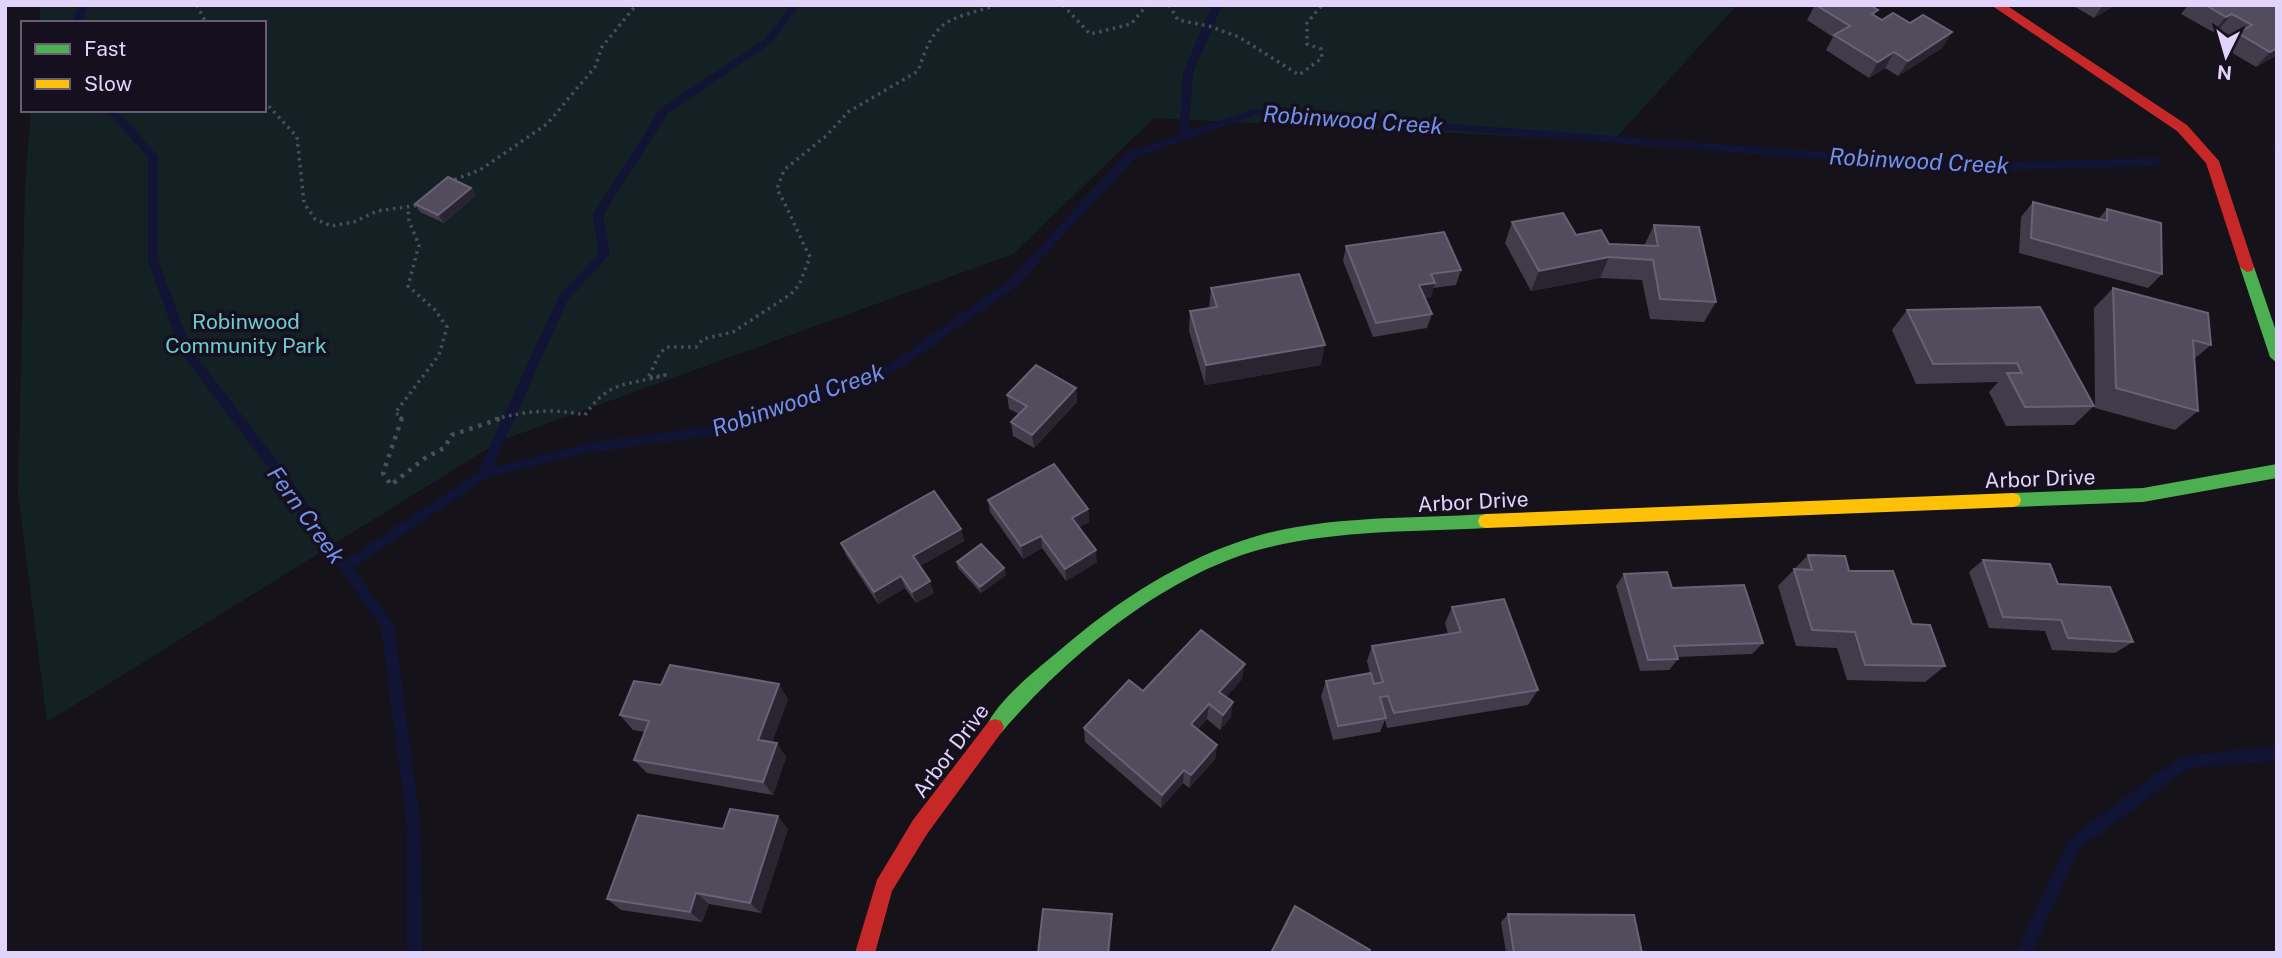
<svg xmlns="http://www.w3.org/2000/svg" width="2282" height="958" font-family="'Public Sans',sans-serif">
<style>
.green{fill:#132125}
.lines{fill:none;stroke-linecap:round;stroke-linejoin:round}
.stream{fill:#111434;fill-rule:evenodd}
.path-far1{stroke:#494e5b;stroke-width:3.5;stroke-dasharray:2.5 4.5;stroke-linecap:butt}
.path{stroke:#494e5b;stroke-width:4.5;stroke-dasharray:3.5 6;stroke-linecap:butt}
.fast{fill:#4caf50;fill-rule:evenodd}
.slow{fill:#ffc107;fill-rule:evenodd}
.jam{fill:#c62828;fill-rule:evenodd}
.wall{fill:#423b4a}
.shaded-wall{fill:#29242f}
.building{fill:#534c5d;stroke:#696175;stroke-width:2}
.labels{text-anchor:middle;stroke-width:7;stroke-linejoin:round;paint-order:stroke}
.park-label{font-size:21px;fill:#6acdce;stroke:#160f1e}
.street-label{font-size:21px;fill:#e1d3f9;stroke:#160f1e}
.water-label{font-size:23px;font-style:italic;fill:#6f91eb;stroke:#160f1e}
</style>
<rect width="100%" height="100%" fill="#16121a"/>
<!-- green -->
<polygon class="green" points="40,5 1737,5 1613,141 1154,118 1013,254 500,441 47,722 18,493 25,187 31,110 264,110 264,23 39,23"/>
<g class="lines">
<!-- stream -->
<g class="stream">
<polygon points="78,5 88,5 82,23 72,23"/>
<polygon points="791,5 800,5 771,43 668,113 603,215 610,254 567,301 493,467 587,443 709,426 887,366 1009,280 1127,152 1179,135 1183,73 1212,5 1222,5 1193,73 1189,131 1255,109 1970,163 2157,158 2162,162 2157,166 1970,171 1256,115 1135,158 1017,286 895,372 709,436 587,453 486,479 354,568 394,625 421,827 423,953 407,953 407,827 381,627 270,470 181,353 148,260 148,157 106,110 117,110 158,156 158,260 192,351 278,462 347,559 478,472 559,296 599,253 593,215 660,109 765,39"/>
<polygon points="2277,146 2277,153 2271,152 2271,148"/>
<polygon points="2277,746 2277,760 2189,768 2079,849 2032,953 2016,953 2069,839 2181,756"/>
</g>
<!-- path-far1 -->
<g class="path-far1">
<polyline points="197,5 206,23"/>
<polyline points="1063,5 1090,34 1131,24 1147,5"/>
<polyline points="1169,5 1178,20 1209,26 1239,37 1299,75 1322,58 1321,49 1307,44 1307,23 1322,5"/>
<polyline points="264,101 297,137 304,203 315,219 331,226 354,222 377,211 419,205"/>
<polyline points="448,182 480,170 547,124 595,67 602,47 636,5"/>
<polyline points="401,419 402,416 395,413 439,355 447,327 435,310 408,286 419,245 409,221 408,208"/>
<path d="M495,419C528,411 552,408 585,415C610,379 628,386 665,375L648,378L660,353L667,347H696L703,339L733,332L791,294L799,285L810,257C798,234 790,212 777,189L784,170L827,135L848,112L918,71C936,17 946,21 997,5"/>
</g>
<!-- path -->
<polyline class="path" points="402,418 383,473 391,485 425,458 444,448 452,435 502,418"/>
<!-- fast -->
<g class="fast">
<polygon points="2247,262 2254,267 2277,334 2277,363 2270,357 2240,267"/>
<polygon points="2277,464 2277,478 2143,502 2013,507 2007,505 2005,500 2007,495 2013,493 2143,488"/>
<path d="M1486,514L1492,516L1494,521L1492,526L1486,528C1411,532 1331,530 1258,550C1162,577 1065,658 1001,733L995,735L989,733L986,727C998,700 1037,669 1060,650C1117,601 1184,557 1257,536C1331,515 1411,519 1486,514Z"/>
</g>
<!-- slow -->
<polygon class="slow" points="2013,493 2019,495 2021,500 2019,505 2013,507 1486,528 1480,526 1478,521 1480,516 1486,514"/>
<!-- jam -->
<g class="jam">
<polygon points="1991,5 2006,5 2187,125 2219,161 2254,267 2252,271 2247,272 2240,267 2206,163 2177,131"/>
<polygon points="995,719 1001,721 1004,727 1001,733 927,834 892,891 875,953 855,953 877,880 913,820 989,721"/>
</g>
</g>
<!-- wall -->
<g class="wall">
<polygon points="1815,5 1870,5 1875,16 1882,20 1910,23 1952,32 1942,48 1898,76 1885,68 1869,78 1826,50 1833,37 1807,20"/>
<polygon points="2072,5 2115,5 2094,18"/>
<polygon points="2188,5 2277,5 2277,55 2256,67 2224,48 2234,38 2219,29 2213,32 2181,14"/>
<polygon points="471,188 476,195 444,223 420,212 415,204"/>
<polygon points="2033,202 2098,219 2107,209 2162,274 2148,288 2019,253 2021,217"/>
<polygon points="1512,222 1576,235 1609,244 1644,246 1654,225 1716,302 1704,322 1650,319 1642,280 1600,278 1531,291 1505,243"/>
<polygon points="1346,246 1461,270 1456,285 1433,288 1431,297 1425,298 1432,314 1427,328 1373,337 1343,261"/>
<polygon points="1211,288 1321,365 1205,385 1189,331 1190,311 1209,308"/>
<polygon points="2113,288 2211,345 2194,359 2198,411 2175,430 2095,408 2094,308"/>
<polygon points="2040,307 2094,406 2074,425 2006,426 1989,392 1998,382 1916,384 1892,330 1907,310"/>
<polygon points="1076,388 1077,402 1034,448 1013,436 1011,422 1019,414 1009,409 1007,395"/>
<polygon points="988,500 1088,509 1089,522 1079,527 1097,562 1066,581 1042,548 1023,559 990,512"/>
<polygon points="961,529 964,541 920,566 934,593 916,603 905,588 878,604 846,555 841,543"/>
<polygon points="1808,555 1849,571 1912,624 1945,666 1925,682 1847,680 1837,648 1796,646 1778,586"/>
<polygon points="1983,560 2058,584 2133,642 2115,653 2052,650 2045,631 1989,628 1969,572"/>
<polygon points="957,562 1004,568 1006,575 981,593 958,568"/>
<polygon points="1624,574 1672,588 1763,643 1752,654 1677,657 1678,659 1669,670 1640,671 1616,586"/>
<polygon points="1452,607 1538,690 1528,705 1387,728 1385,720 1380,732 1333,740 1321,696 1326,681 1370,673 1367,661 1372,646 1448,634 1445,623"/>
<polygon points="1242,679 1226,697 1231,717 1220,730 1207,719 1198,729 1217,745 1215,759 1189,788 1183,783 1161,808 1085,742 1084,728 1143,691"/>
<polygon points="661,685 788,699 772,742 786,757 773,795 647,773 634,760 645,732 633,730 620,715"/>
<polygon points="723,829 788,829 761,913 709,904 702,922 621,910 607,899"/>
<polygon points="1508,914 1642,953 1506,953 1501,922"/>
</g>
<!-- shaded-wall -->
<g class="shaded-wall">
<polygon points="2103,5 2115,5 2094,18"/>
<polygon points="2232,14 2219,29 2213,32 2226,17"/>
<polygon points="1952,32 1942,48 1898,76 1908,61"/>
<polygon points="2277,48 2277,55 2256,67 2270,52"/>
<polygon points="1894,52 1885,68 1869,78 1878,62"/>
<polygon points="471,188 476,195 444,223 438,215"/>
<polygon points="1609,257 1600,278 1531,291 1539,271"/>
<polygon points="1435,283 1431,297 1415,300 1419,285"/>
<polygon points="1325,345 1321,365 1205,385 1206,365"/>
<polygon points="1076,388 1077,402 1034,448 1032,435"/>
<polygon points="1088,509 1089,522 1073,531 1072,518"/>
<polygon points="961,529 964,541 917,568 913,556"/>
<polygon points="1041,536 1042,548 1023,559 1021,546"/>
<polygon points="1096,550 1097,562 1066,581 1065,569"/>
<polygon points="1004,568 1006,575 981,593 980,587"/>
<polygon points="901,576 905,588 878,604 874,592"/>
<polygon points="930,581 934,593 916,603 912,592"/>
<polygon points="1245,664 1242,679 1217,707 1219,692"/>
<polygon points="779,684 788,699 768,754 758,740"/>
<polygon points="1233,702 1231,717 1220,730 1223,715"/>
<polygon points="1209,704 1207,719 1190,738 1191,724"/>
<polygon points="777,743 786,757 773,795 763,782"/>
<polygon points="1217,745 1215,759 1189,788 1191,775"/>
<polygon points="1184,770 1183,783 1161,808 1162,795"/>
<polygon points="778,816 788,829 761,913 750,903"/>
<polygon points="696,893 709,904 702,922 690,912"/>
<polygon points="1112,914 1112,924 1110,953 1108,953"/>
</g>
<!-- building -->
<g class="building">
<polygon points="1816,5 1870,5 1878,10 1872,14 1882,20 1893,13 1910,23 1923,15 1952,32 1908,61 1894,52 1878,62 1834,35 1850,26"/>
<polygon points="2206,5 2277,5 2277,48 2270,52 2238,33 2252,25 2232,14 2226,17"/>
<polygon points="448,177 471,188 438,215 415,204"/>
<polygon points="2033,202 2107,221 2107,209 2161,223 2162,274 2031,238"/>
<polygon points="1563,213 1576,235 1601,230 1609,244 1658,246 1654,225 1699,227 1716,302 1660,299 1653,260 1609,257 1539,271 1512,222"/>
<polygon points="1444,232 1461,270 1431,274 1435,283 1419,285 1432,314 1376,323 1346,246"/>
<polygon points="1299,274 1325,345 1206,365 1190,311 1217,307 1211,288"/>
<polygon points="2113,288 2208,313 2211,345 2193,340 2198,411 2116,388"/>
<polygon points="2040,307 2094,406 2025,407 2007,373 2022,373 2017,363 1933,364 1907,310"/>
<polygon points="1036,365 1076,388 1032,435 1011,422 1027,406 1007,395"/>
<polygon points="1054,464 1088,509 1072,518 1096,550 1065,569 1041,536 1021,546 988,500"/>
<polygon points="934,491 961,529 913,556 930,581 912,592 901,576 874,592 841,543"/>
<polygon points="981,544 1004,568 980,587 957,562"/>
<polygon points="1808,555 1845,556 1849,571 1893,571 1912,624 1930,625 1945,666 1865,665 1855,632 1812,630 1794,569 1812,570"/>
<polygon points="1983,560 2050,564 2058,584 2110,587 2133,642 2068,638 2061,620 2003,617"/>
<polygon points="1667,572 1672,588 1744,585 1763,643 1674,646 1678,659 1648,660 1624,574"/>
<polygon points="1504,599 1538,690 1394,713 1388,696 1380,697 1386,718 1338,726 1326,681 1371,673 1374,684 1383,682 1372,646 1461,632 1452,607"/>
<polygon points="1201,630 1245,664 1219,692 1233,702 1223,715 1209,704 1191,724 1217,745 1191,775 1184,770 1162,795 1084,728 1129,680 1143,691"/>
<polygon points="670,665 779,684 758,740 777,743 763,782 634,760 649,721 620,715 634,681 661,685"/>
<polygon points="730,809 778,816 750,903 696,893 690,912 607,899 638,815 723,829"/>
<polygon points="1295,906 1370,950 1369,953 1271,953"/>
<polygon points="1043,909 1112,914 1108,953 1038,953"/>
<polygon points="1508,914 1634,915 1642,953 1514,953"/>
</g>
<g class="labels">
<!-- park labels -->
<g class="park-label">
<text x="246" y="329">Robinwood<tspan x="246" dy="24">Community Park</tspan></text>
</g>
<!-- street labels -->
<g class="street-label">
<text transform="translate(2040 479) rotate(-2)" y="7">Arbor Drive</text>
<text transform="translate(1473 502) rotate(-3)" y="7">Arbor Drive</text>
<text transform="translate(951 751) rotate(-53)" y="7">Arbor Drive</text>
</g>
<!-- water labels -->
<g class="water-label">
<text transform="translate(1353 120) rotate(4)" y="8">Robinwood Creek</text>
<text transform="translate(1919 161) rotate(3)" y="8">Robinwood Creek</text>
<text transform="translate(798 400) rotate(-19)" y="8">Robinwood Creek</text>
<text transform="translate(306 515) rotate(54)" y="8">Fern Creek</text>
</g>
</g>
<!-- border -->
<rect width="2282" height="958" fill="none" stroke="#e1d3f9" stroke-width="14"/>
<!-- legend -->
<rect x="21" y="21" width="245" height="91" fill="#160f1e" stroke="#675d76" stroke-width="2"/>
<rect x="35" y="44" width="35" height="10" fill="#4caf50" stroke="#675d76" stroke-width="2"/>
<text x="84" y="56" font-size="21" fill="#e1d3f9">Fast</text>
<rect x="35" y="79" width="35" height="10" fill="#ffc107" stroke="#675d76" stroke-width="2"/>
<text x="84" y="91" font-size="21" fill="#e1d3f9">Slow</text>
<!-- north arrow -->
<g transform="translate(2226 56) rotate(185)" stroke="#160f1e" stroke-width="5" paint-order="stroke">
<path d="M0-5L12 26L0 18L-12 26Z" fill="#e1d3f9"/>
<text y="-10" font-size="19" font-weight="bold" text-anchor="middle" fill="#e1d3f9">N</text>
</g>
</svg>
